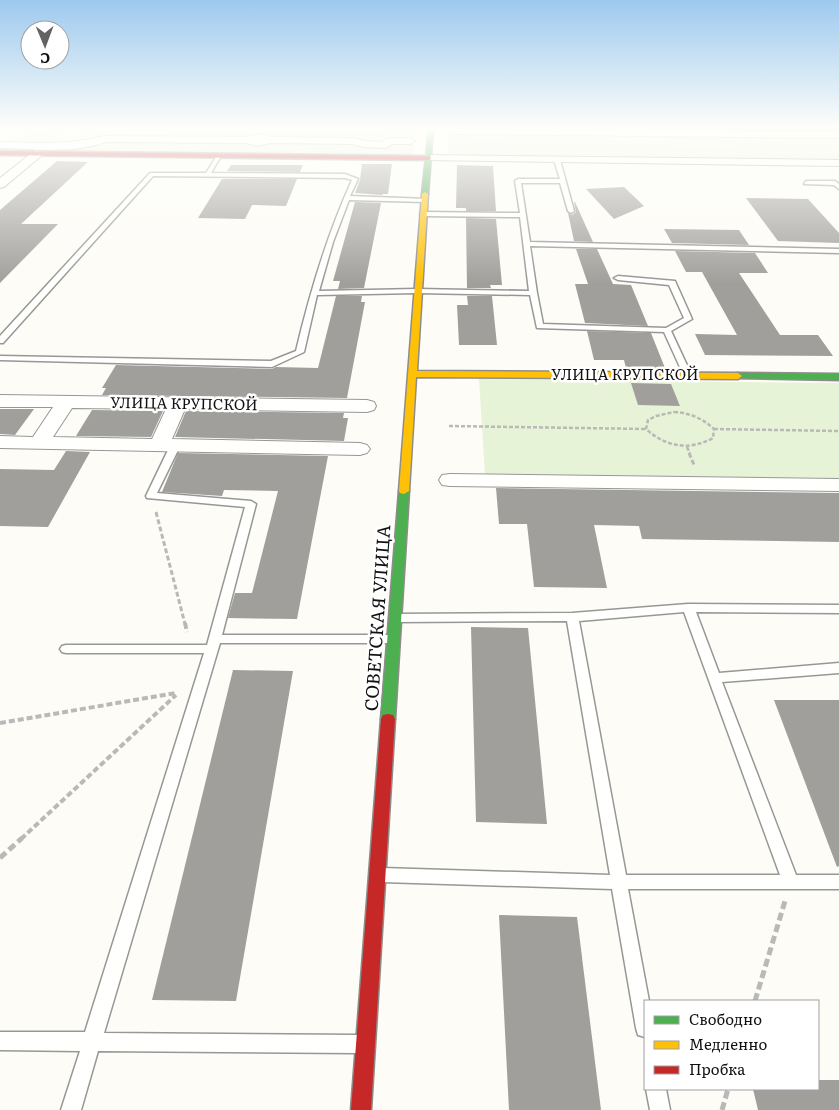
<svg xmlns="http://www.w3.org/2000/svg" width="839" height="1110" font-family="Literata,serif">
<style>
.green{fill:#e7f3d7}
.plaza{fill:#edebe2;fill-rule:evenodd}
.building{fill:#a19f9c}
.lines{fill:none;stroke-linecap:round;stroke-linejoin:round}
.lane-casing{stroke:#979795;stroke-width:3}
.street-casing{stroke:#979795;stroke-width:2}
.fast-casing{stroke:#8e8d8b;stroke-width:3}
.slow-casing{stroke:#8e8d8b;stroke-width:3}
.jam-casing{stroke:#8e8d8b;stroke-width:3}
.path-far3{stroke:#b9b9b8;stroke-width:2.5;stroke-dasharray:4 2;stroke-linecap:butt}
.path-far2{stroke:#b9b9b8;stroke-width:3;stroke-dasharray:5 2.5;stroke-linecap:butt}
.path-far1{stroke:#b9b9b8;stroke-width:4;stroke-dasharray:6 3;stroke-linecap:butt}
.path{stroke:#b9b9b8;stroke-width:5;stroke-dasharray:8 4;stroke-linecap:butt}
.lane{fill:#fffffe;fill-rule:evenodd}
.street{fill:#fffffe;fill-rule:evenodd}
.fast{fill:#4caf50;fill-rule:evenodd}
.slow{fill:#ffc107;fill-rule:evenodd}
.jam{fill:#c62828;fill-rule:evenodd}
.labels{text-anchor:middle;stroke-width:5;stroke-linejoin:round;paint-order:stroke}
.far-street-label{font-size:15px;fill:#111;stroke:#fff}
.street-label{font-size:18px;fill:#111;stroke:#fff}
</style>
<rect width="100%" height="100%" fill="#fdfcf7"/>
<!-- green -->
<g class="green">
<polygon points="35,129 67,129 60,134 48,134 46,135 59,136 51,141 44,143 16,143"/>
<polygon points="93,129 263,129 259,136 248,137 113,138 91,130"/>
<polygon points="268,129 390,129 388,136 363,136 346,139 275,139 264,136"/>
<polygon points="459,132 638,134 641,139 625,139 627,143 528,142 527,137 459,136"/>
<polygon points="645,134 839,136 839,146 667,144 663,139 648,139"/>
<path d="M112,140L243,141L254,144L249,153L68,151C75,145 100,146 112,140Z"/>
<polygon points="345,142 386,146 385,155 253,153 259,144 269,143"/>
<polygon points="528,145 628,146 631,151 647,151 650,156 458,154 458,150 529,151"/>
<polygon points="668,146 839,148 839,159 658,157 655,151 670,151"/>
<polygon points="479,379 839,383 839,478 485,474"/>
</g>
<!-- plaza -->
<g class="plaza">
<polygon points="23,129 35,129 17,143 51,141 58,136 45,135 60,134 67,129 71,129 66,134 73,134 79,129 93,129 92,130 114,135 113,137 245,139 259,136 263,129 268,129 264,136 272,137 346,139 363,136 388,136 390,129 411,129 416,132 414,152 409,154 385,155 386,146 345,142 274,141 259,144 253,153 249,153 254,144 245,143 112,140 90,147 72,148 68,151 0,150 0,143 4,143"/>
<path d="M454,131L839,135L645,134L648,139H664L667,144L839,146V148L669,146L671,151H655L658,157L839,159V161L448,155V132ZM459,132L638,134L640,138L625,139L626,143L528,142L527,137L459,136ZM529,145L628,146L631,151H647L650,156L458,154L459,150L530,151Z"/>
</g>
<!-- building -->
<g class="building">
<polygon points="57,161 88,162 21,224 58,224 0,283 0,210"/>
<polygon points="362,164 392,164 388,194 383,194 382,195 355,193 360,180"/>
<polygon points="231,165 303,165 300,172 227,171"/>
<polygon points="457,165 493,166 496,211 466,211 466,208 456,208"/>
<polygon points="222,179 297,179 286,206 252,205 245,219 198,218"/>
<polygon points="624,187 644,206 614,219 586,189"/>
<polygon points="746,198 808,199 839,233 839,243 778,241"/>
<polygon points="355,202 381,203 364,288 338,289 340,281 333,281"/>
<polygon points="574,202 575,202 593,242 574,241 568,213 572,215 576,212"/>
<polygon points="466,218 496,219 502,285 490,285 491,288 467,288"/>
<polygon points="664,229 739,230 749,245 672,243"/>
<polygon points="576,249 597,249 613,284 631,285 648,326 585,323 575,284 588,284"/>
<polygon points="675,251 755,253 768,273 739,273 780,335 818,335 833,356 705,355 695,334 737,335 702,272 686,272"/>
<polygon points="336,296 362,296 361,302 365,302 347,398 102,395 106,388 102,388 116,365 272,369 276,367 318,368"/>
<polygon points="467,296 492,296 497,345 459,345 457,305 468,305"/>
<polygon points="587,331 651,333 665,368 626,368 624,360 594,360"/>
<polygon points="631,383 671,384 680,406 638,405"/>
<polygon points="0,409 34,409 15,435 0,434"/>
<polygon points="92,410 163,411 151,437 76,436"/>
<polygon points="186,411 344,413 343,418 348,418 344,441 175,437"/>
<polygon points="66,451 90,452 48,527 0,526 0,469 54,470"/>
<polygon points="178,453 328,456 297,619 228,618 235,593 252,593 278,491 224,490 222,496 162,492"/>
<polygon points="496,488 839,493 839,542 642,539 639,526 594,525 607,588 534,587 527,524 499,524"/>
<polygon points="471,627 528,628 547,824 476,822"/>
<polygon points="233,670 293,671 236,1001 152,1000"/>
<polygon points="774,700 839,700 839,866 837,867"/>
<polygon points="499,915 577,917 601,1110 509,1110"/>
<polygon points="818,1080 839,1080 839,1110 758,1110 753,1089 818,1089"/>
</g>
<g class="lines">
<!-- lane casing -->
<g class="lane-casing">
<g id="lane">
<path d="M218,154L221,156L211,173L345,174L358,179L350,196L427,199V201L425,202L349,200L333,242L319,291L417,289L529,291L520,217L423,216L420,214L423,212L520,213L515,181L518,179H560L554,160L557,158L560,160L574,211L571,213L568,211L560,183H521L530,242L839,249V253L530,246L537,293L543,324L666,328L684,318L669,285L618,280L614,278L618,276L675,281L692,319L671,331L692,376L688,379L684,376L664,332L537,328L530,295L417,293L317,295L304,352L272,367L0,360V356L271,361L296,351C310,292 327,235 352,180L345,178L153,176L3,343H0V336L150,173H206Z"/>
<polygon points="806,181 835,181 839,184 839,189 834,185 804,184"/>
<polygon points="175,443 180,446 157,493 251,501 256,504 222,635 392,635 396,636 398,639 396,642 392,643 220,643 104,1033 357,1035 364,1037 366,1044 364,1051 357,1053 98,1051 81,1110 61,1110 80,1051 0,1050 0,1032 85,1032 204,653 66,653 62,652 60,649 62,646 66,645 207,645 245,507 147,498 146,496 170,446"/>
<path d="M688,604L839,605V613L696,612L719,673L839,663V673L722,682L796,875H839V889H628L649,1001H645V1037L638,1035L636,1028L612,889L382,882L376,880L374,875L376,870L382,868L610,875L567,621L395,622L389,618L395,614L572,613ZM684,612L780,875H626L579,621Z"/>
<polygon points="646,1089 666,1089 670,1110 650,1110"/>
</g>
</g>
<!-- street casing -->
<g class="street-casing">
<g id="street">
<polygon points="450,129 839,132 839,138 454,134 450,133"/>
<path d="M261,134L272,137L354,138L364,141L382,142L387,138H410L415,141L410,144H392L386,148L363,147L353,144L271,143L257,146L246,143L106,142C73,154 35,149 0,148V142C39,143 67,145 105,136L247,137Z"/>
<polygon points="37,151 42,154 41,156 4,187 0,188 0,178 33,152"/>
<polygon points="428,155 839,160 839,166 424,160 422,158 424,156"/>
<path d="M0,395L367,400L374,402L376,406L374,410L367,412L185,409L172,439L360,443L367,445L370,449L367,453L360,455L0,448V436L33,437L53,407H0ZM72,408L166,409L152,439L53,437Z"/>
<polygon points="450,474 839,479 839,491 450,486 442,485 439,480 442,475"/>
</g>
</g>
<!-- fast casing -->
<g class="fast-casing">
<g id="fast">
<polygon points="429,129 433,129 428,194 425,196 422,194"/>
<polygon points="738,373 839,374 839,380 735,378 735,374"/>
<polygon points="404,488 409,491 395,719 393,723 388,724 383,723 381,719 399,491"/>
</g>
</g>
<!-- slow casing -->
<g class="slow-casing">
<g id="slow">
<polygon points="649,129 839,129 839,131 651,130"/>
<polygon points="425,192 428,194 417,371 738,373 742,376 738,379 416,377 409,491 404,494 400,493 399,491 422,194"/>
</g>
</g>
<!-- jam casing -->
<g class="jam-casing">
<g id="jam">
<polygon points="0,151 428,156 431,158 428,160 0,155"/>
<polygon points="388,714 393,715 395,719 371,1110 351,1110 381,719 383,715"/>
</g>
</g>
<!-- path-far3 -->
<g class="path-far3">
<path d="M674,412C690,413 702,418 714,429L713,438C689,451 666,447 646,429L648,420L656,416Z"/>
<polyline points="449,426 646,429"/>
<polyline points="714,429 839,431"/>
<polyline points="687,447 690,454"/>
</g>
<!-- path-far2 -->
<g class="path-far2">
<polyline points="689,453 694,465"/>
<polyline points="156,512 185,624"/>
</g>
<!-- path-far1 -->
<g class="path-far1">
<polyline points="185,623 187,632"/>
<polyline points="0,723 176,693"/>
<polyline points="21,839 176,695"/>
</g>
<!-- path -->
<g class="path">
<polyline points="0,858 22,838"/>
<polyline points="755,1001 785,901"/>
<polyline points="722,1110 728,1089"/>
</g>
<!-- lane -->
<use href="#lane" class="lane"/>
<!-- street -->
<use href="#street" class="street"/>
<!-- fast -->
<use href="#fast" class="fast"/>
<!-- slow -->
<use href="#slow" class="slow"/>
<!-- jam -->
<use href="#jam" class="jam"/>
</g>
<!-- sky -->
<linearGradient id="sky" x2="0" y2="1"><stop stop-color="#9dc9ee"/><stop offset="0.45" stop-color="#fefefb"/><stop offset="1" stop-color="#fefefb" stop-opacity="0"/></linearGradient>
<rect width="839" height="284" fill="url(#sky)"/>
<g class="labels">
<!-- far-street labels -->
<g class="far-street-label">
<text x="625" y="380">УЛИЦА КРУПСКОЙ</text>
<text transform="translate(184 404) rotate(1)" y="5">УЛИЦА КРУПСКОЙ</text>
</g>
<!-- street labels -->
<g class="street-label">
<text transform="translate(378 618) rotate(-86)" y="6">СОВЕТСКАЯ УЛИЦА</text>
</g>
</g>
<!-- legend -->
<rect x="644" y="1000" width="175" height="90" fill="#ffffff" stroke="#a0a0a0"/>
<rect x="654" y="1016" width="25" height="8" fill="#4caf50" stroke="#a0a0a0"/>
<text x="689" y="1025" font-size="15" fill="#111111">Свободно</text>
<rect x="654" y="1041" width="25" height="8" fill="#ffc107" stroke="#a0a0a0"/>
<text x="689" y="1050" font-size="15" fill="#111111">Медленно</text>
<rect x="654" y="1066" width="25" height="8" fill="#c62828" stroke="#a0a0a0"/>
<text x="689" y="1075" font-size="15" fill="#111111">Пробка</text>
<!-- north arrow -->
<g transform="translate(45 45) rotate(179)"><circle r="24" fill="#ffffff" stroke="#a0a0a0"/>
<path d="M0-4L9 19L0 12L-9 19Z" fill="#646362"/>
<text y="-8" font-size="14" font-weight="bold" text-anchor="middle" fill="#111111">С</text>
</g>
</svg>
